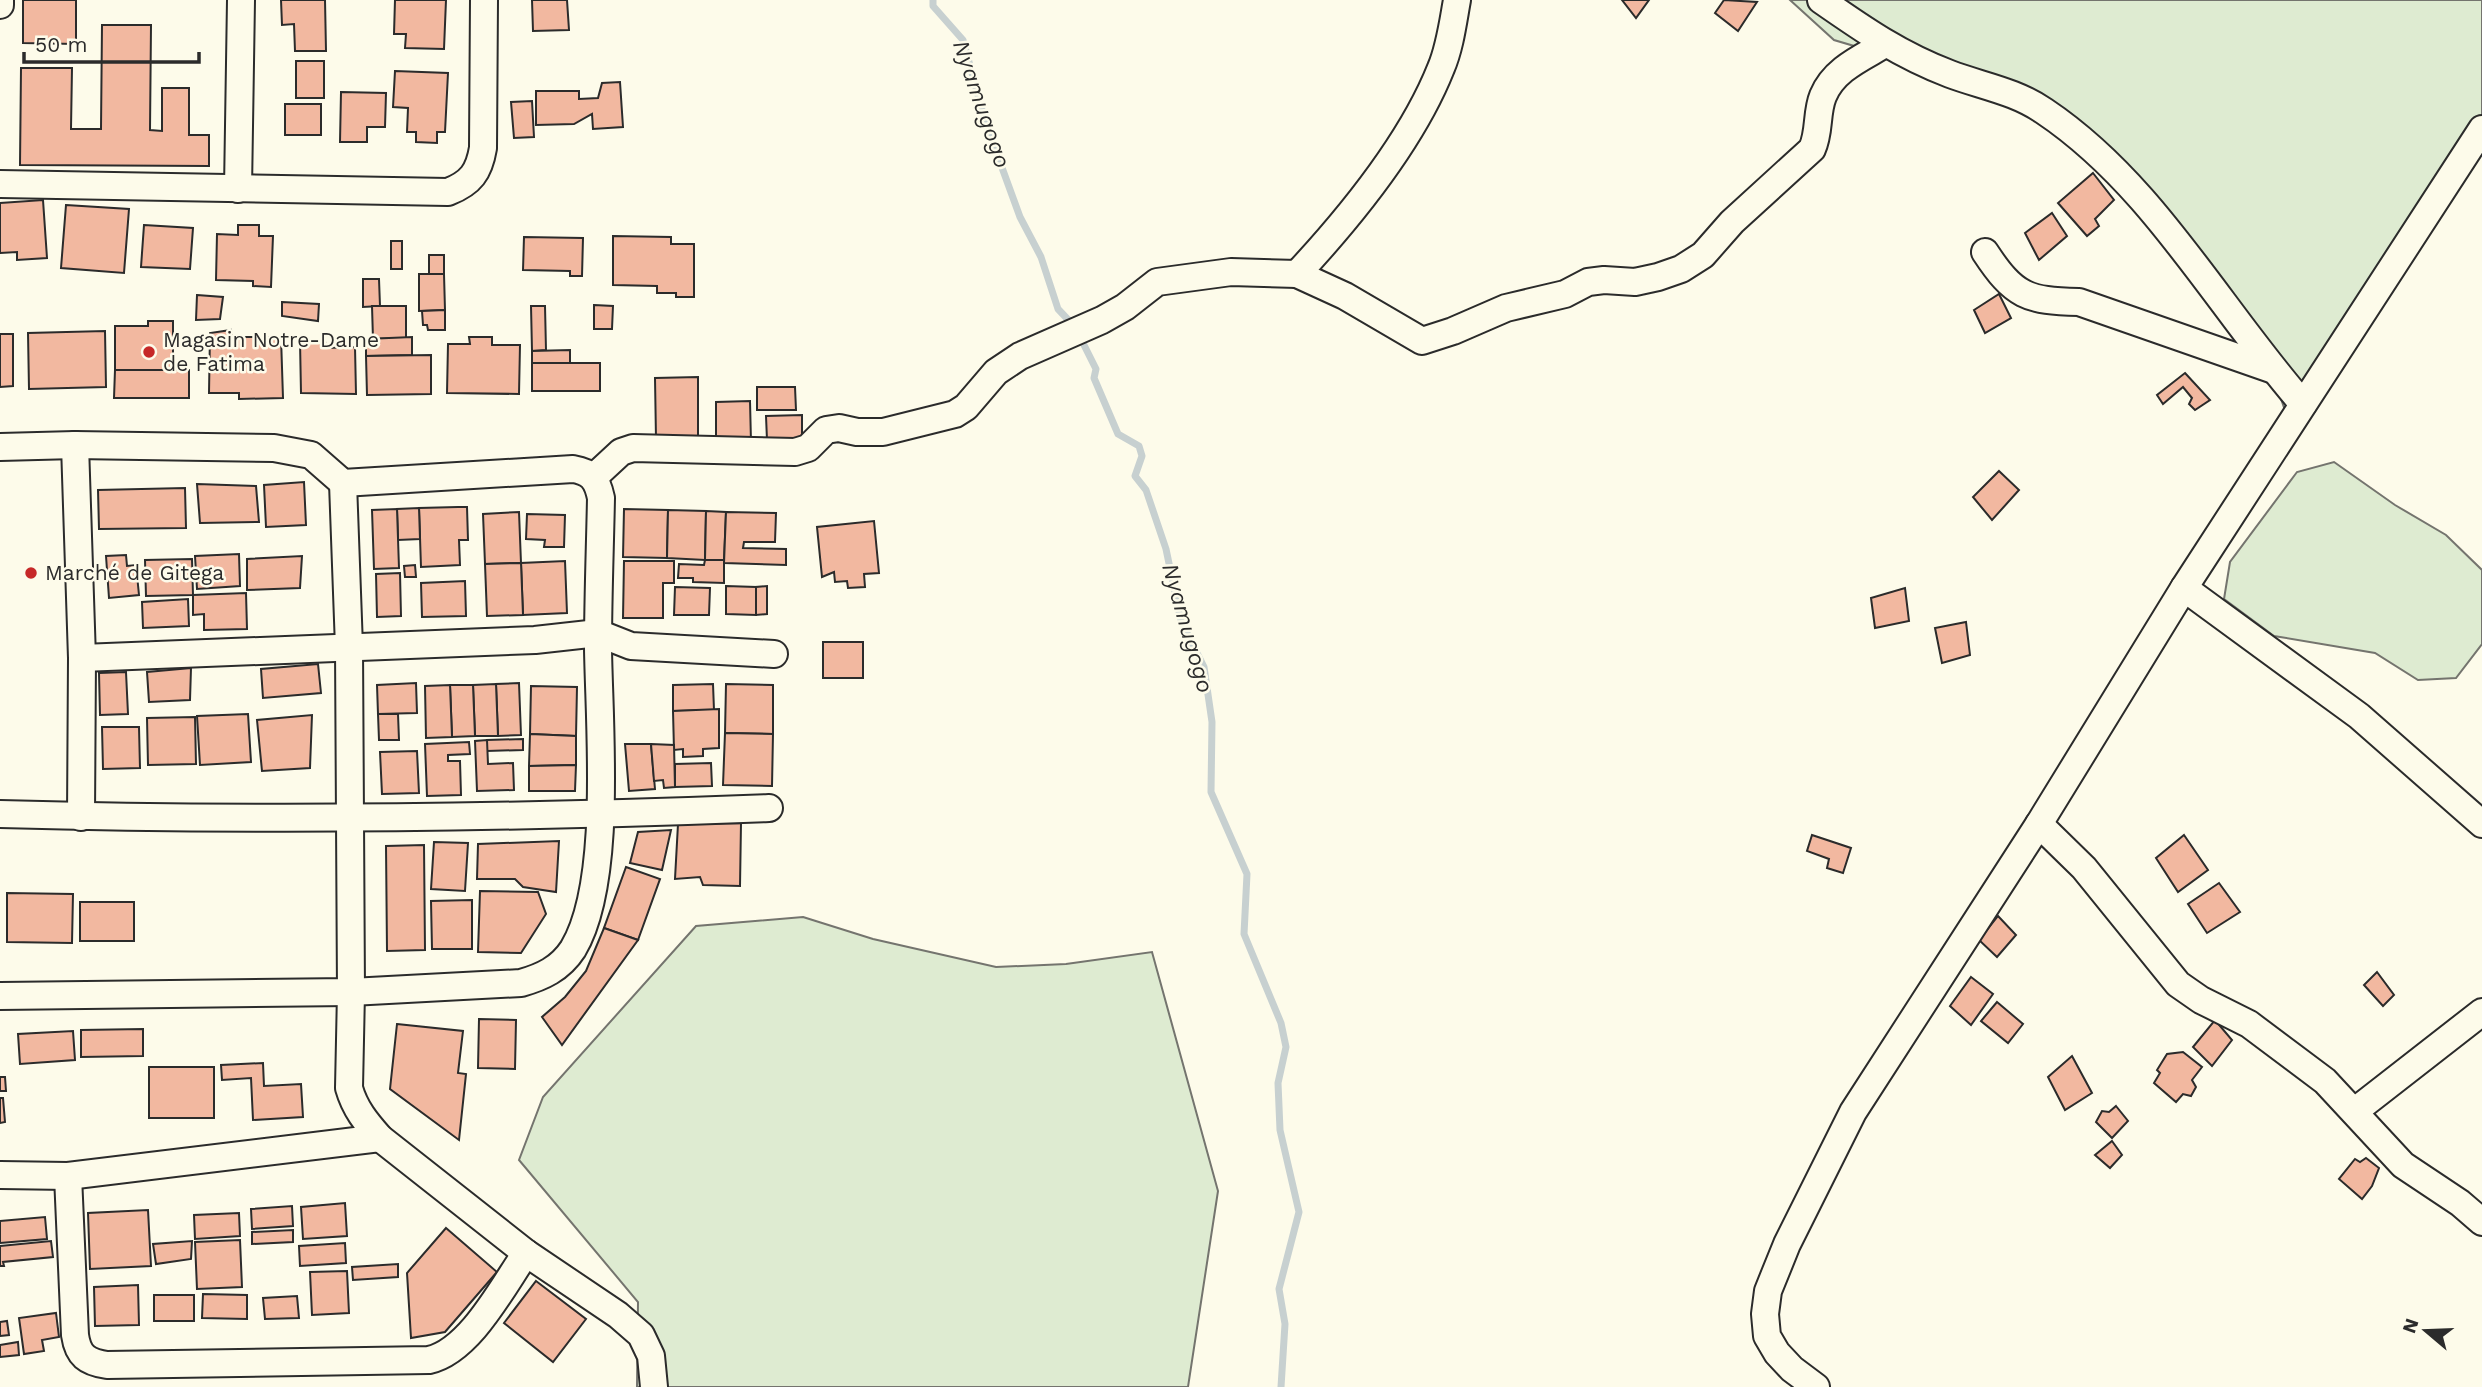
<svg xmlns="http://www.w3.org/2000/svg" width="2482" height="1387" font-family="'Work Sans',sans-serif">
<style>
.green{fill:#deebd1;stroke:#74746e;stroke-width:2}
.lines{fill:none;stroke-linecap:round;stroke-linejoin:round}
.stream{stroke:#c7d0d0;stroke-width:7}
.building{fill:#f2b8a0;stroke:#2b2b2b;stroke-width:2}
.minor-casing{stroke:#2b2b2b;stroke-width:30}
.minor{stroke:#fdfbea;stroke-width:26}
.poi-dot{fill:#c62828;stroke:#fdfbea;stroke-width:2.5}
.labels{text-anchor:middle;stroke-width:5;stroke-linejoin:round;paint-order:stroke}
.poi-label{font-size:21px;fill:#2b2b2b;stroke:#fdfbea;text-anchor:start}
.water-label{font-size:23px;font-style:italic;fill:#2b2b2b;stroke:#fdfbea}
</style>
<rect width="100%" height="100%" fill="#fdfbea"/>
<!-- green -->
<g class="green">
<polygon points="1790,0 2482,0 2482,123 2291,428 2279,393 2130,195 2006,91 1834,40"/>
<polygon points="2334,462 2395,505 2446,535 2482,570 2482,644 2456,678 2418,680 2375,653 2274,636 2224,599 2230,562 2297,472"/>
<polygon points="803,917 873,939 996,967 1066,964 1152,952 1218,1191 1188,1387 637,1387 638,1302 519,1160 543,1097 696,926"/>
</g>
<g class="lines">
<!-- stream -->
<g class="stream">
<polyline points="933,0 933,6 963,40 985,121 1020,217 1041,257 1058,309 1074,326"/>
<polyline points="1080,337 1096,369 1094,378 1118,434 1139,446 1142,456 1135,476 1146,490 1166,549 1181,621 1204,667 1212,722 1211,792 1247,874 1244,934 1281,1023 1286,1047 1278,1083 1280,1130 1299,1212 1279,1289 1285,1324 1281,1387"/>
</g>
</g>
<!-- building -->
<g class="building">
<polygon points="23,0 76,0 76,44 23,43"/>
<polygon points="281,0 325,0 326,51 295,51 294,24 282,25"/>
<polygon points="395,0 446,0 444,49 405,48 406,34 394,34"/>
<polygon points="532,0 567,0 569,30 533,31"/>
<polygon points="1622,0 1649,0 1636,18"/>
<polygon points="1724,0 1757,2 1738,31 1715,13"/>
<polygon points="102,25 151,25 150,130 162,131 162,88 189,88 189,135 209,135 209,166 20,165 21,68 72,68 71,129 101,129"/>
<rect x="296" y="61" width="28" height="37"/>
<polygon points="395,71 448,73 445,132 437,132 437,143 416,142 416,132 407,132 408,108 393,107"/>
<polygon points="620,82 623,127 593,129 592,114 574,124 536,125 536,91 579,91 579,99 598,98 602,83"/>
<polygon points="341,92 386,93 385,127 367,127 367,142 340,142"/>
<polygon points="532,101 534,137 514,138 511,102"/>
<rect x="285" y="104" width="36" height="31"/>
<polygon points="2093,173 2114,200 2095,219 2099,226 2087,236 2058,203"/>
<polygon points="43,200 47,258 17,260 17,252 0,253 0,203"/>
<polygon points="66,205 129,209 124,273 61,268"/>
<polygon points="2052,213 2067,236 2039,260 2025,233"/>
<polygon points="144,225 193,228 190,269 141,267"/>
<polygon points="238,225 259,225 259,236 273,236 271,287 253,286 253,281 216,280 217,234 238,235"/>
<polygon points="613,236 671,237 671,244 694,244 694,297 676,297 676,293 657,293 657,286 613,285"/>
<polygon points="524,237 583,238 582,276 570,276 570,271 523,270"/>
<rect x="391" y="241" width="11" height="28"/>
<rect x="429" y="255" width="15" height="19"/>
<polygon points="419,274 444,274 445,310 419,311"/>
<polygon points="363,279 379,279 380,306 363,307"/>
<polygon points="1999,294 2011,318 1985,333 1974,310"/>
<polygon points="197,295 223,297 220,319 196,320"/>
<polygon points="282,302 319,304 318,321 282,316"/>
<polygon points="594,305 613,306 612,329 594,329"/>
<polygon points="372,306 406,306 406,338 373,339"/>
<polygon points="531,306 545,306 546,350 532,351"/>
<polygon points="445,310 445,330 428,330 427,325 423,325 422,311"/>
<polygon points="148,321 173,321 173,370 115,370 115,326 148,326"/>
<polygon points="231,330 232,337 281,337 283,398 239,399 239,393 209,393 210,333"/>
<polygon points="105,331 106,387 29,389 28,333"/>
<polygon points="0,334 13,334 13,386 0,387"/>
<polygon points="412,337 412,355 366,356 366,339"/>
<polygon points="469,337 492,337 492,345 520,345 519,394 447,393 448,344 470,344"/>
<polygon points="300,341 325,341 326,348 355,347 356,394 301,393"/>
<polygon points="570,350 570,363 532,363 532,351"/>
<polygon points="431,355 431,394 367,395 366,356"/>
<rect x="532" y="363" width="68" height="28"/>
<polygon points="115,370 189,370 189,398 114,398"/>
<polygon points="2185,373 2210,400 2195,410 2189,404 2192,398 2183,387 2163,404 2157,395"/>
<polygon points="698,377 698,439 656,439 655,378"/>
<polygon points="757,387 795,387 796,410 757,410"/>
<polygon points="750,401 751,442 716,442 716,402"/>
<polygon points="802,415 802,440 767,440 766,416"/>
<polygon points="1999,471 2019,490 1992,520 1973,497"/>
<polygon points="304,482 306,525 266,527 264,485"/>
<polygon points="197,484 256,486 259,522 200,523"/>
<polygon points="185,488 186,528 99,529 98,490"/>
<polygon points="458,507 467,507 468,540 459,540 460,565 421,567 419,508"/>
<polygon points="419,508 420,539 398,540 397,509"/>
<polygon points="397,509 399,568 374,569 372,510"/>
<polygon points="624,509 668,510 667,558 623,557"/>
<polygon points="668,510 706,511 705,560 667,558"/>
<polygon points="706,511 726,512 724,560 705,560"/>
<polygon points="519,512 521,563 485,564 483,514"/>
<polygon points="726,512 776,513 775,542 744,542 743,548 786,549 786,565 724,563"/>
<polygon points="527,514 565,515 564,547 544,547 545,540 526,539"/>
<polygon points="874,521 879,573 864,574 865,587 848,588 847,581 835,582 834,572 822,577 817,527"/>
<polygon points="239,554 240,586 197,589 195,556"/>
<polygon points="126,555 127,566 136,565 139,595 109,598 106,556"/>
<polygon points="302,556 300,588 247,590 247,559"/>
<polygon points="192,559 193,595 146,596 145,560"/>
<polygon points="705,560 724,560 724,583 693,582 693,578 678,578 679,564 704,565"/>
<polygon points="565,561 567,613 523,615 521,563"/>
<polygon points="624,561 674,561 674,583 663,583 663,618 623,618"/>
<polygon points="521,563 523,615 487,616 485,564"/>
<polygon points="415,565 416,577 405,577 404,566"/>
<polygon points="400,573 401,616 377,617 376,574"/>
<polygon points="465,581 466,616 422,617 421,583"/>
<polygon points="726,586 756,587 756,615 726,614"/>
<polygon points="767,586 767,614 756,615 756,587"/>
<polygon points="675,587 710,588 709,615 674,615"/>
<polygon points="1905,588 1909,621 1875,628 1871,598"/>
<polygon points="246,593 247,629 204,630 204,614 193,615 193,595"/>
<polygon points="188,599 189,626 143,628 142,602"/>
<polygon points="1966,622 1970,655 1942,663 1935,628"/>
<rect x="823" y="642" width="40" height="36"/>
<polygon points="318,664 321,693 263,698 261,669"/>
<polygon points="191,668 190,700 149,702 147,672"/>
<polygon points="126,672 128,714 100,715 99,673"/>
<polygon points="416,683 417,713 378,714 377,685"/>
<polygon points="519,683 521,735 498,736 496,684"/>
<polygon points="496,684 498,736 475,736 473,685"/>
<polygon points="713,684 714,710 673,711 673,685"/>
<polygon points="726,684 773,685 773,734 725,733"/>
<polygon points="450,685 473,685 475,736 452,737"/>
<polygon points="450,685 452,737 426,738 425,686"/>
<polygon points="531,686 577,687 576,736 530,734"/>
<polygon points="719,709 719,748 703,749 703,756 683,757 683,749 674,750 673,711"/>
<polygon points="248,714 251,762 200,765 197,716"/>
<polygon points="378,714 398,714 399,740 379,740"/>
<polygon points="312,715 310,768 262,771 257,720"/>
<polygon points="195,717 196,764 148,765 147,718"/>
<polygon points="102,727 139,727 140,768 103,769"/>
<polygon points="725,733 773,734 772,786 723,785"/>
<polygon points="530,734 576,736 576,765 529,766"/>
<polygon points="523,739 523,750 487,751 487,740"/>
<polygon points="487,740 488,764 513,763 514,790 477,791 475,741"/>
<polygon points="469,742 470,754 448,755 448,761 460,761 461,795 427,796 425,744"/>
<polygon points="625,744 651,744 655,789 629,791"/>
<polygon points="651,744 674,745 675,787 664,788 663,780 654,781"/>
<polygon points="417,751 419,793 382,794 380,752"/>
<polygon points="711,763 712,786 675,787 675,764"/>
<polygon points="576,765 575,791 529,791 529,766"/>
<polygon points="741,823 740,886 703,885 700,877 675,879 678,824"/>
<polygon points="671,830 662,870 630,863 638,832"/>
<polygon points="1812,835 1851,848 1843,873 1827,868 1829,859 1807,851"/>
<polygon points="2184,835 2208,870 2178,892 2156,858"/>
<polygon points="559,841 556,892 523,887 515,879 477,879 478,844"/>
<polygon points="434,842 468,843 465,891 431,889"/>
<polygon points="424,845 425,950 387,951 386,846"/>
<polygon points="626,867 660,879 638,940 604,928"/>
<polygon points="2219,883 2240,912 2207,933 2188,904"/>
<polygon points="480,891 538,892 546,914 521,953 478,952"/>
<polygon points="7,893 73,894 72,943 7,942"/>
<polygon points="472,900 472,949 432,949 431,901"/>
<rect x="80" y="902" width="54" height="39"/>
<polygon points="1998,916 2016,935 1997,957 1979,940"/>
<polygon points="604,928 638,940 562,1045 542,1017 565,997 586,971"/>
<polygon points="2377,972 2394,995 2383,1006 2364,985"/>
<polygon points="1971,977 1993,994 1971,1025 1950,1006"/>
<polygon points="1997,1002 2023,1024 2008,1043 1981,1021"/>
<polygon points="479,1019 516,1020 515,1069 478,1068"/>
<polygon points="2215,1020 2232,1040 2212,1066 2193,1047"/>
<polygon points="397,1024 463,1031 458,1073 466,1074 459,1140 390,1089"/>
<polygon points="143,1029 143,1056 81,1057 81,1030"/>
<polygon points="73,1031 75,1060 20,1064 18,1034"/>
<polygon points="2183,1052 2202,1067 2192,1080 2196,1087 2191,1096 2183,1094 2176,1102 2154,1083 2160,1073 2157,1070 2167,1054"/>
<polygon points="2072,1056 2092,1093 2065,1110 2048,1077"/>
<polygon points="263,1063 264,1086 301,1084 303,1117 253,1120 251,1078 222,1080 221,1065"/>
<rect x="149" y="1067" width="65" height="51"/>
<polygon points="0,1077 5,1077 6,1091 0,1091"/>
<polygon points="0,1098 3,1098 5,1122 0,1123"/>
<polygon points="2116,1106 2128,1121 2112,1138 2096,1122 2102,1111 2109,1112"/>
<polygon points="2112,1141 2122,1155 2110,1168 2095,1155"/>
<polygon points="2366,1158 2379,1168 2372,1186 2362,1199 2339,1179 2355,1159 2360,1162"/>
<polygon points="345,1203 347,1236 303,1239 301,1207"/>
<polygon points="292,1206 293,1226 252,1229 251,1209"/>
<polygon points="148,1210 151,1266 90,1269 88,1213"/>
<polygon points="239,1213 240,1236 195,1239 194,1215"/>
<polygon points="45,1217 47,1239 0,1243 0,1221"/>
<polygon points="446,1228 497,1272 445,1332 411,1338 407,1273"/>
<polygon points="293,1230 293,1242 252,1244 252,1232"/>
<polygon points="240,1240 242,1287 197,1289 195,1242"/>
<polygon points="51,1241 53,1257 3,1262 4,1266 0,1266 0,1246"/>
<polygon points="192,1241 191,1259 156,1264 153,1244"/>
<polygon points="345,1243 346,1263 300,1266 299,1246"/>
<polygon points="398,1264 398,1277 353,1280 352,1267"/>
<polygon points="347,1271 349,1313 312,1315 310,1272"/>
<polygon points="536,1281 586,1319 553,1362 504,1323"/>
<polygon points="138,1285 139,1325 95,1326 94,1287"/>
<polygon points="203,1294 247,1295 247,1319 202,1318"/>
<rect x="154" y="1295" width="40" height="26"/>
<polygon points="297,1296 299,1318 265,1319 263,1298"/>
<polygon points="56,1313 59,1337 42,1340 44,1351 24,1354 19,1318"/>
<polygon points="7,1321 9,1335 0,1336 0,1322"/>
<polygon points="18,1342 19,1355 0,1357 0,1345"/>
</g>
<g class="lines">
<!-- minor casing -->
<g class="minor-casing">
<g id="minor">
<path d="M1821,0C1864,30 1900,55 1950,74C1982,86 2015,91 2044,111C2153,184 2218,307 2303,404"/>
<polyline points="0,5 0,0"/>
<path d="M0,184L448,192C471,183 479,172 483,148L484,0"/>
<polyline points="238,189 241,0"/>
<path d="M1985,252C2014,296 2027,301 2079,302L2271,369"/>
<path d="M1297,274L1345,296L1422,341L1453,331L1506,308L1565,294L1588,282L1604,280L1635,282L1658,277L1681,269L1703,255L1732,222L1812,149C1820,132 1816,113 1823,96C1834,69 1862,58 1885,44"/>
<polyline points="75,445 82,658 81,817"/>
<path d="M0,447L75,445L274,448L311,455L343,483L573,469C591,472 597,479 601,498C600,548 598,598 598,648C599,726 613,883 573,949C560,969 542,977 521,983L351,992L0,996"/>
<path d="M594,477L621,452L633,448L795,452L808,448L826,430L839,428L857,432H883L955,414L966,407L996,372L1020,356L1102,320L1125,307L1157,282L1231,272L1297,274C1350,217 1412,141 1441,68C1450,47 1453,22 1457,0"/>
<path d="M343,483L349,647L351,992L349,1088C355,1109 366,1122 380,1138L526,1253L618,1315L641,1335L651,1356L654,1387"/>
<polyline points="2184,588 2359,716 2482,824"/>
<polyline points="82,658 535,640 598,633 631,646 774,654"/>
<path d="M0,814C256,821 513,818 769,808"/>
<polyline points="2039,824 2084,868 2178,984 2201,1000 2249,1024 2325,1081 2403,1165 2460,1203 2482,1222"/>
<polyline points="2355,1111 2482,1012"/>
<polyline points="0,1175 68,1176 380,1138"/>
<path d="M68,1176L75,1335C78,1356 87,1362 107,1365L429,1360C470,1351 503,1286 526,1253"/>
<polyline points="1816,1387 1792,1369 1777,1353 1767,1336 1765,1314 1768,1291 1787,1244 1853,1112 2039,824 2184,588 2482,129"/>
</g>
</g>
<!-- minor -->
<use href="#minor" class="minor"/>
</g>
<!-- markers -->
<g class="poi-dot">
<circle cx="149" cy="352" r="7"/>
<circle cx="31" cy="573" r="7"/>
</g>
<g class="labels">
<!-- poi labels -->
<g class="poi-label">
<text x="163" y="347">Magasin Notre-Dame<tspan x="163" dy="24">de Fatima</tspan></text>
<text x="45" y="580">Marché de Gitega</text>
</g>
<!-- water labels -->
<g class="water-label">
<text transform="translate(982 104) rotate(71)" y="8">Nyamugogo</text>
<text transform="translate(1188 628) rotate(74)" y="8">Nyamugogo</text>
</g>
</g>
<!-- north arrow -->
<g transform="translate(2426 1331) rotate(289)" stroke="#fdfbea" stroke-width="5" paint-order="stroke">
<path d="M0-5L12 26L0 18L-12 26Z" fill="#2b2b2b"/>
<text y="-10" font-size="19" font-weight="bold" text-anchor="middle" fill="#2b2b2b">N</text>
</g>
<!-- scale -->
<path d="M24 52v10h175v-10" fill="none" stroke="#2b2b2b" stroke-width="3.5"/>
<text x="35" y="52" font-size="21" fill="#2b2b2b" stroke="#fdfbea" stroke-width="5" paint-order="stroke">50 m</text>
</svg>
